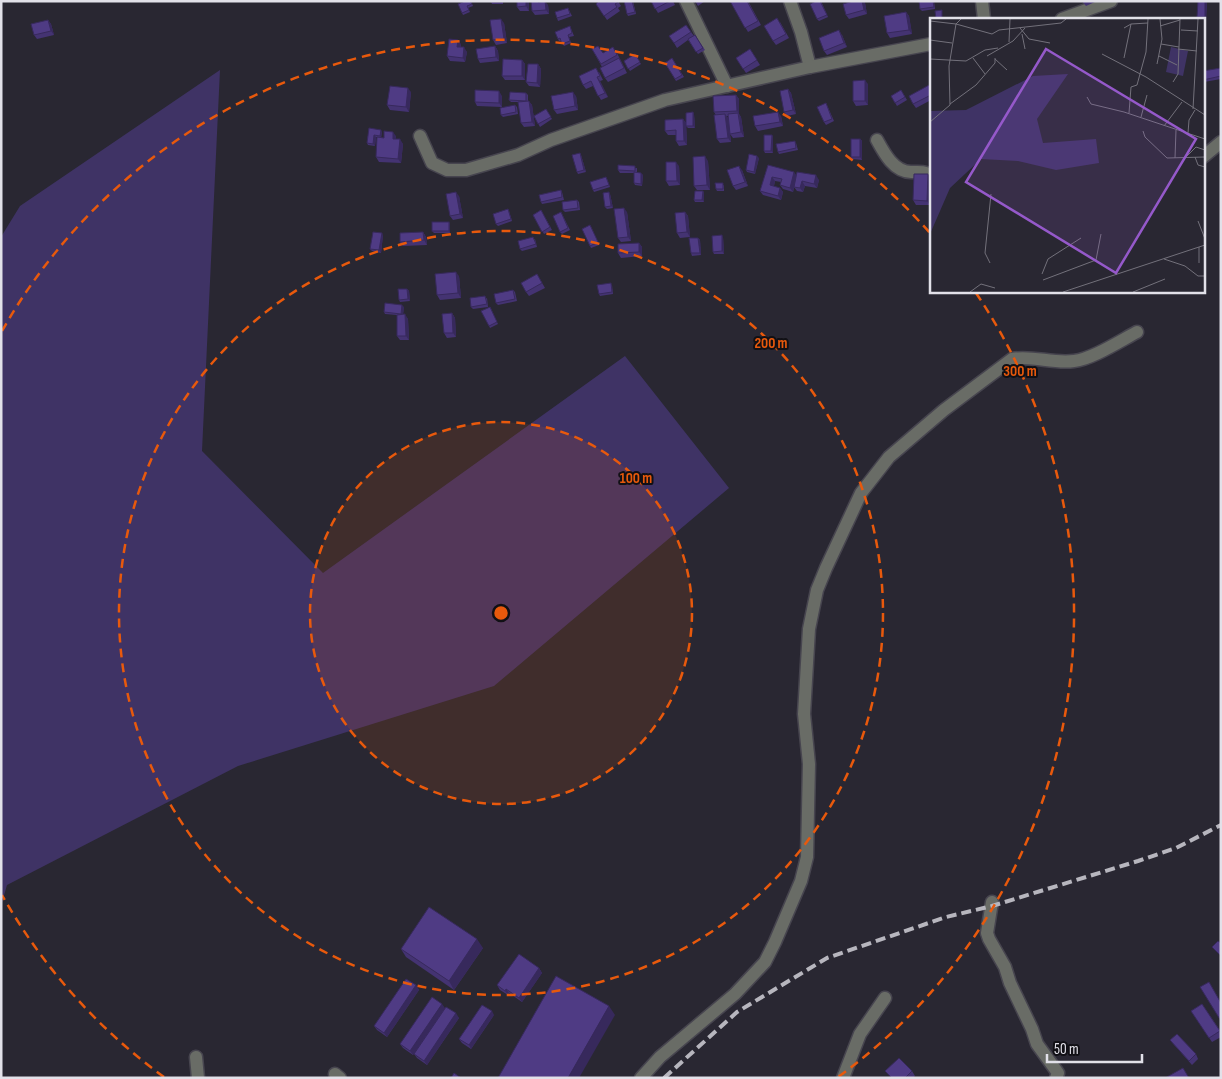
<svg xmlns="http://www.w3.org/2000/svg" width="1222" height="1079" font-family="'Sofia Sans Condensed',sans-serif">
<style>
.green{fill:#3f3365}
.lines{fill:none;stroke-linecap:round;stroke-linejoin:round}
.minor-casing{stroke:#47454f;stroke-width:15}
.minor{stroke:#696c66;stroke-width:12}
.rail{stroke:#b7b6be;stroke-width:4;stroke-dasharray:10 5;stroke-linecap:butt}
.wall{fill:#443372}
.shaded-wall{fill:#37295c}
.building{fill:#4f3b84;stroke:#37295c}
.ring{fill:none;stroke:#e8590c;stroke-width:2.5;stroke-dasharray:9 6}
.inset-road{fill:none;stroke:#73717b;stroke-width:1}
.view{fill:#9559ca;fill-opacity:0.15;stroke:#9559ca;stroke-width:2.5}
.inset-edge{fill:none;stroke:#e2e1e9;stroke-width:2.5}
.centre{fill:#e8590c;stroke:#111015;stroke-width:2.5}
.ring-label{font-size:15px;text-anchor:middle;font-weight:bold;fill:#e8590c;stroke:#111015;stroke-width:4;stroke-linejoin:round;paint-order:stroke}
</style>
<rect width="100%" height="100%" fill="#292732"/>
<!-- green -->
<polygon class="green" points="220,70 202,451 323,573 625,356 729,488 494,686 238,766 7,885 1,906 1,237 20,206"/>
<g class="lines">
<!-- minor casing -->
<g class="minor-casing">
<g id="minor">
<polyline points="686,1 727,86"/>
<polyline points="790,1 801,32 810,67"/>
<polyline points="982,1 984,19"/>
<polyline points="1062,19 1111,1"/>
<polyline points="420,136 432,163 447,170 466,170 518,155 551,140 665,100 810,67 931,44"/>
<path d="M877,140C884,153 894,172 911,172C919,172 923,171 931,175"/>
<polyline points="1203,157 1221,142"/>
<polyline points="992,902 987,933 989,939 1005,967 1010,983 1032,1029 1037,1044 1058,1073 1056,1078"/>
<polyline points="196,1057 198,1078"/>
<polyline points="335,1074 340,1078"/>
<path d="M641,1078L660,1057L735,994L765,962L775,942L801,881L807,857L809,764L804,714L809,629L817,590L826,568L861,493L889,457L944,410L1012,359C1032,355 1053,364 1074,361C1092,359 1120,341 1137,332"/>
<polyline points="843,1078 860,1034 885,998"/>
</g>
</g>
<!-- minor -->
<use href="#minor" class="minor"/>
<!-- rail -->
<polyline class="rail" points="664,1078 737,1012 827,958 946,917 992,906 1138,861 1176,848 1221,825"/>
</g>
<!-- wall -->
<g class="wall">
<polygon points="471,1 473,6 468,8 470,12 463,15 462,13"/>
<polygon points="503,1 503,4 492,4 491,2"/>
<polygon points="517,1 529,1 529,11 520,11 517,7"/>
<polygon points="618,1 621,6 618,8 620,11 607,20 596,4"/>
<polygon points="633,1 636,14 628,16 627,14"/>
<polygon points="651,1 673,1 675,5 658,13"/>
<polygon points="695,1 705,1 698,6"/>
<polygon points="730,1 748,1 761,25 748,32"/>
<polygon points="816,1 821,1 828,17 819,21 817,19"/>
<polygon points="853,1 863,1 865,3 867,14 849,19 846,15"/>
<polygon points="919,1 934,1 935,9 922,11 920,9"/>
<polygon points="1082,1 1097,1 1086,6"/>
<polygon points="1205,1 1207,3 1206,19 1198,19 1197,17"/>
<polygon points="541,2 548,5 549,14 535,15 532,11"/>
<polygon points="568,8 572,16 558,21 557,18"/>
<polygon points="906,12 909,16 912,34 890,38 887,33"/>
<polygon points="48,20 51,24 54,35 37,39 34,35"/>
<polygon points="780,22 789,38 776,45 773,41"/>
<polygon points="504,23 507,43 496,45 493,40"/>
<polygon points="686,25 694,36 695,35 705,50 698,54 688,40 677,48 674,43"/>
<polygon points="570,26 574,36 569,37 571,43 564,46 561,41 559,41 558,39"/>
<polygon points="842,35 847,47 827,55 824,51"/>
<polygon points="461,44 461,47 467,52 465,62 450,61 447,56"/>
<polygon points="495,46 498,51 499,61 480,63 478,59"/>
<polygon points="592,49 603,53 616,51 627,73 608,82 605,78 602,67"/>
<polygon points="750,49 760,65 746,73 736,58"/>
<polygon points="635,54 641,64 630,71 624,61"/>
<polygon points="672,58 684,77 676,81 665,63"/>
<polygon points="522,60 525,64 525,80 505,80 502,76"/>
<polygon points="538,64 541,69 540,87 529,86 526,82"/>
<polygon points="1221,68 1221,79 1204,82 1203,71"/>
<polygon points="599,72 603,80 600,81 608,97 601,100 593,86 586,89 583,85"/>
<polygon points="868,84 868,105 856,106 853,101"/>
<polygon points="931,84 931,100 916,108 913,104"/>
<polygon points="788,89 791,93 796,114 787,116 784,112"/>
<polygon points="901,90 907,100 897,106 891,96"/>
<polygon points="411,92 409,112 390,110 387,105"/>
<polygon points="526,93 528,95 528,101 532,105 535,126 524,127 521,123 518,102 511,102 509,100"/>
<polygon points="736,95 739,99 739,114 741,117 744,137 733,138 730,134 728,116 726,116 728,118 731,142 720,143 717,139 716,115 714,112"/>
<polygon points="502,96 502,107 477,106 475,102"/>
<polygon points="576,96 578,110 557,114 554,110"/>
<polygon points="826,103 834,121 826,125 824,122"/>
<polygon points="515,105 517,107 518,114 503,117 501,115"/>
<polygon points="546,109 552,119 540,127 534,116"/>
<polygon points="693,112 694,114 695,128 688,128 686,126"/>
<polygon points="781,116 783,126 758,131 755,126"/>
<polygon points="683,119 686,123 687,145 679,146 676,141 676,135 668,135 665,131"/>
<polygon points="369,128 382,132 381,138 396,136 396,139 403,144 401,163 379,162 376,157 378,137 376,137 375,146 368,145 367,143"/>
<polygon points="772,135 773,137 773,153 765,153 764,151"/>
<polygon points="860,139 862,141 862,160 852,159 851,157"/>
<polygon points="796,143 798,150 779,154 778,152"/>
<polygon points="580,153 581,155 586,172 578,174 577,172"/>
<polygon points="759,158 755,174 747,172 746,170"/>
<polygon points="708,161 710,190 697,190 694,186"/>
<polygon points="768,165 796,175 819,180 817,188 805,186 803,192 797,191 794,187 795,185 793,192 783,189 780,185 781,182 775,181 774,186 780,188 783,192 781,200 763,195 760,191"/>
<polygon points="679,166 680,185 669,186 666,181"/>
<polygon points="637,168 637,172 643,175 642,186 635,185 634,183 634,173 620,173 618,170"/>
<polygon points="742,170 748,186 736,190 733,186"/>
<polygon points="607,179 610,187 594,192 593,190"/>
<polygon points="931,179 930,205 916,205 913,200"/>
<polygon points="724,185 724,191 717,191 716,189"/>
<polygon points="561,190 562,192 564,200 542,204 541,202"/>
<polygon points="703,191 704,193 704,202 695,202 694,200"/>
<polygon points="610,194 613,208 607,209 605,207"/>
<polygon points="459,196 463,218 453,220 450,216"/>
<polygon points="577,200 579,202 580,210 565,212 563,210"/>
<polygon points="508,209 509,211 512,221 498,226 496,224"/>
<polygon points="541,210 552,230 544,234 533,215"/>
<polygon points="627,212 631,241 621,242 618,238"/>
<polygon points="685,212 688,216 690,237 680,238 677,233"/>
<polygon points="562,214 570,230 562,234 560,232"/>
<polygon points="449,222 450,224 450,233 434,233 432,231"/>
<polygon points="591,227 599,245 591,248 590,246"/>
<polygon points="423,232 426,237 427,245 403,246 400,242"/>
<polygon points="383,235 381,253 372,251 370,249"/>
<polygon points="723,237 724,254 714,254 713,252"/>
<polygon points="698,238 700,240 701,255 692,256 691,253"/>
<polygon points="535,239 537,247 522,251 520,249"/>
<polygon points="639,243 642,247 642,256 621,258 618,253"/>
<polygon points="537,274 545,288 529,296 526,292"/>
<polygon points="459,276 461,298 440,300 437,295"/>
<polygon points="612,285 613,294 600,296 599,294"/>
<polygon points="407,289 409,291 410,301 400,302 399,300"/>
<polygon points="513,290 515,292 517,301 498,305 496,303"/>
<polygon points="487,298 488,307 473,309 471,307"/>
<polygon points="404,307 403,314 408,319 409,340 400,340 397,336 397,315 385,314 384,312"/>
<polygon points="490,307 498,324 490,328 489,326"/>
<polygon points="452,313 455,318 456,337 447,338 444,333"/>
<polygon points="483,948 454,990 406,957 401,949"/>
<polygon points="539,968 542,973 522,1002 509,993 508,995 500,990 497,985"/>
<polygon points="416,985 419,990 387,1037 377,1030 374,1026"/>
<polygon points="1202,1004 1221,1032 1221,1037 1212,1042 1191,1011"/>
<polygon points="445,1008 459,1018 427,1065 417,1058 414,1054 419,1046 413,1055 403,1048 400,1044"/>
<polygon points="494,1015 471,1049 462,1043 459,1039"/>
<polygon points="1170,1040 1196,1054 1198,1059 1192,1065"/>
<polygon points="885,1071 912,1071 915,1076 913,1078 891,1078"/>
</g>
<!-- shaded-wall -->
<g class="shaded-wall">
<polygon points="526,1 529,1 529,11 526,6"/>
<polygon points="545,1 548,5 549,14 546,10"/>
<polygon points="862,1 863,1 865,3 867,14 864,10"/>
<polygon points="1205,1 1207,3 1206,19 1205,17"/>
<polygon points="906,12 909,16 912,34 909,30"/>
<polygon points="501,19 504,23 507,43 504,39"/>
<polygon points="48,20 51,24 54,35 51,31"/>
<polygon points="839,30 842,35 847,47 844,43"/>
<polygon points="458,40 461,44 460,51 457,47"/>
<polygon points="495,46 498,51 499,61 496,57"/>
<polygon points="464,47 467,52 465,62 463,58"/>
<polygon points="522,60 525,64 525,80 522,76"/>
<polygon points="538,64 541,69 540,87 537,83"/>
<polygon points="597,77 600,81 608,97 605,93"/>
<polygon points="865,80 868,84 868,105 865,101"/>
<polygon points="408,88 411,92 409,112 406,107"/>
<polygon points="788,89 791,93 796,114 793,110"/>
<polygon points="499,91 502,96 502,107 499,103"/>
<polygon points="573,92 576,96 578,110 575,106"/>
<polygon points="736,95 739,99 739,114 741,117 744,137 741,132 739,114 737,111"/>
<polygon points="529,101 532,105 535,126 532,122"/>
<polygon points="693,112 694,114 695,128 693,126"/>
<polygon points="778,112 781,116 783,126 780,122"/>
<polygon points="725,114 728,118 731,142 728,138"/>
<polygon points="683,119 686,123 687,145 684,141"/>
<polygon points="381,130 382,132 381,138 380,136"/>
<polygon points="393,132 396,136 396,143 393,139"/>
<polygon points="374,135 376,137 375,146 373,144"/>
<polygon points="772,135 773,137 773,153 771,151"/>
<polygon points="400,139 403,144 401,163 398,159"/>
<polygon points="860,139 862,141 862,160 860,157"/>
<polygon points="580,153 581,155 586,172 584,170"/>
<polygon points="705,156 708,161 710,190 707,185"/>
<polygon points="757,156 759,158 755,174 754,172"/>
<polygon points="676,162 679,166 680,185 677,181"/>
<polygon points="739,166 742,170 748,186 745,182"/>
<polygon points="794,172 797,176 793,192 790,188"/>
<polygon points="641,173 643,175 642,186 641,184"/>
<polygon points="928,174 931,179 930,205 927,201"/>
<polygon points="816,175 819,180 817,188 814,184"/>
<polygon points="772,177 775,181 773,189 770,185"/>
<polygon points="802,181 805,186 803,192 800,188"/>
<polygon points="780,188 783,192 781,200 778,196"/>
<polygon points="703,191 704,193 704,202 702,200"/>
<polygon points="456,192 459,196 463,218 460,214"/>
<polygon points="609,192 610,194 613,208 611,206"/>
<polygon points="624,208 627,212 631,241 628,237"/>
<polygon points="685,212 688,216 690,237 687,232"/>
<polygon points="449,222 450,224 450,233 449,231"/>
<polygon points="423,232 426,237 427,245 424,240"/>
<polygon points="382,233 383,235 381,253 379,250"/>
<polygon points="722,235 723,237 724,254 722,251"/>
<polygon points="698,238 700,240 701,255 700,253"/>
<polygon points="639,243 642,247 642,256 639,252"/>
<polygon points="456,272 459,276 461,298 458,293"/>
<polygon points="407,289 409,291 410,301 408,299"/>
<polygon points="402,305 404,307 403,316 401,314"/>
<polygon points="452,313 455,318 456,337 453,333"/>
<polygon points="405,314 408,319 409,340 406,336"/>
<polygon points="477,939 483,948 454,990 449,981"/>
<polygon points="539,968 542,973 522,1002 519,998"/>
<polygon points="416,985 419,990 387,1037 384,1033"/>
<polygon points="506,989 509,993 508,995 505,991"/>
<polygon points="442,1004 445,1008 413,1055 410,1051"/>
<polygon points="609,1006 615,1015 579,1078 568,1078"/>
<polygon points="492,1011 494,1015 471,1049 469,1045"/>
<polygon points="456,1013 459,1018 427,1065 424,1061"/>
</g>
<!-- building -->
<g class="building">
<polygon points="465,1 470,1 472,4 467,6 469,10 462,13 458,4"/>
<rect x="491" y="1" width="11" height="1"/>
<polygon points="517,1 526,1 526,6 517,7"/>
<polygon points="531,1 538,1 538,2 545,1 546,10 532,11"/>
<polygon points="599,1 617,1 618,2 615,4 617,7 604,16 596,4"/>
<polygon points="624,1 632,1 635,12 627,14"/>
<polygon points="651,1 670,1 655,9"/>
<polygon points="730,1 747,1 758,21 745,28"/>
<polygon points="816,1 820,1 827,15 817,19 810,4"/>
<polygon points="853,1 862,1 864,10 846,15 843,4"/>
<polygon points="919,1 933,1 934,7 920,9"/>
<polygon points="1198,1 1205,1 1205,17 1197,17"/>
<polygon points="568,8 570,14 557,18 555,12"/>
<polygon points="942,10 942,19 936,19 935,11"/>
<polygon points="906,12 909,30 887,33 884,16"/>
<polygon points="777,18 786,34 773,41 764,26"/>
<polygon points="501,19 504,39 493,40 490,20"/>
<polygon points="48,20 51,31 34,35 31,24"/>
<polygon points="686,25 691,32 674,43 669,36"/>
<polygon points="570,26 572,33 568,35 570,41 562,44 560,38 558,39 555,32"/>
<polygon points="839,30 844,43 824,51 819,38"/>
<polygon points="695,35 703,48 696,52 688,39"/>
<polygon points="449,39 458,40 457,47 464,47 463,58 447,56"/>
<polygon points="495,46 496,57 478,59 476,49"/>
<polygon points="598,46 603,53 613,47 617,55 601,64 592,49"/>
<polygon points="750,49 757,60 743,69 736,58"/>
<polygon points="635,54 640,62 628,69 624,61"/>
<polygon points="619,58 624,68 605,78 600,68"/>
<polygon points="672,58 682,75 675,79 665,63"/>
<polygon points="503,59 522,60 522,76 502,76"/>
<polygon points="528,64 538,64 537,83 526,82"/>
<polygon points="596,68 600,76 597,77 605,93 598,96 591,81 583,85 579,76"/>
<polygon points="1221,68 1221,76 1203,80 1203,71"/>
<polygon points="865,80 865,101 853,101 853,81"/>
<polygon points="931,84 931,95 913,104 909,96"/>
<polygon points="390,86 408,88 406,107 387,105"/>
<polygon points="788,89 793,110 784,112 780,91"/>
<polygon points="475,90 499,91 499,103 475,102"/>
<polygon points="901,90 905,97 895,103 891,96"/>
<polygon points="510,92 526,93 526,101 509,100"/>
<polygon points="573,92 575,106 554,110 551,96"/>
<polygon points="736,95 737,111 714,112 713,96"/>
<polygon points="529,101 532,122 521,123 518,102"/>
<polygon points="826,103 832,119 824,122 817,107"/>
<polygon points="515,105 516,112 501,115 500,108"/>
<polygon points="546,109 551,117 538,124 534,116"/>
<polygon points="693,112 693,126 686,126 686,113"/>
<polygon points="778,112 780,122 755,126 753,116"/>
<polygon points="738,113 741,132 730,134 728,114"/>
<polygon points="725,114 728,138 717,139 714,115"/>
<polygon points="683,119 684,141 676,141 676,130 665,131 665,120"/>
<polygon points="369,128 381,130 380,136 374,135 373,144 367,143"/>
<polygon points="384,131 393,132 393,139 400,139 398,159 376,157 377,137 384,138"/>
<polygon points="764,135 772,135 771,151 764,151"/>
<rect x="851" y="139" width="9" height="18"/>
<polygon points="795,141 796,148 778,152 776,144"/>
<polygon points="580,153 584,170 577,172 572,155"/>
<polygon points="749,154 757,156 754,172 746,170"/>
<polygon points="705,156 707,185 694,186 693,157"/>
<polygon points="666,162 676,162 677,181 666,181"/>
<polygon points="618,165 635,166 635,171 618,170"/>
<polygon points="768,165 794,172 790,188 780,185 782,179 772,177 770,185 780,188 778,196 760,191"/>
<polygon points="739,166 745,182 733,186 727,170"/>
<polygon points="634,172 641,173 641,184 634,183"/>
<polygon points="797,172 816,175 814,184 802,181 800,188 794,187"/>
<polygon points="914,174 928,174 927,201 913,200"/>
<polygon points="606,177 609,185 593,190 590,182"/>
<polygon points="715,183 723,183 723,189 716,189"/>
<polygon points="561,190 562,197 541,202 539,195"/>
<polygon points="695,191 703,191 702,200 694,200"/>
<polygon points="456,192 460,214 450,216 446,194"/>
<polygon points="609,192 611,206 605,207 603,193"/>
<polygon points="577,200 578,208 563,210 562,202"/>
<polygon points="624,208 628,237 618,238 614,209"/>
<polygon points="508,209 511,219 496,224 493,214"/>
<polygon points="541,210 550,227 542,232 533,215"/>
<polygon points="561,212 568,228 560,232 553,216"/>
<polygon points="685,212 687,232 677,233 675,213"/>
<rect x="432" y="222" width="17" height="9"/>
<polygon points="590,225 598,242 590,246 582,229"/>
<polygon points="373,232 382,233 379,250 370,249"/>
<polygon points="423,232 424,240 400,242 400,233"/>
<polygon points="722,235 722,251 713,252 712,236"/>
<polygon points="533,237 536,244 520,249 518,241"/>
<polygon points="689,238 698,238 700,253 691,253"/>
<polygon points="639,243 639,252 618,253 618,244"/>
<polygon points="456,272 458,293 437,295 435,274"/>
<polygon points="537,274 542,283 526,292 521,283"/>
<polygon points="611,283 612,292 599,294 597,285"/>
<polygon points="398,289 407,289 408,299 399,300"/>
<polygon points="513,290 515,299 496,303 494,294"/>
<polygon points="485,296 487,304 471,307 470,298"/>
<polygon points="385,303 402,305 401,314 384,312"/>
<polygon points="490,307 497,322 489,326 481,311"/>
<polygon points="452,313 453,333 444,333 442,314"/>
<polygon points="405,314 406,336 397,336 397,315"/>
<polygon points="429,907 477,939 449,981 401,949"/>
<polygon points="1218,941 1221,943 1221,956 1212,947"/>
<polygon points="519,954 539,968 519,998 506,989 505,991 497,985"/>
<polygon points="556,976 609,1006 568,1078 498,1078"/>
<polygon points="406,979 416,985 384,1033 374,1026"/>
<polygon points="1209,982 1221,1003 1221,1021 1200,987"/>
<polygon points="432,997 442,1004 410,1051 400,1044"/>
<polygon points="1202,1004 1220,1031 1209,1038 1191,1011"/>
<polygon points="482,1005 492,1011 469,1045 459,1039"/>
<polygon points="446,1007 456,1013 424,1061 414,1054"/>
<polygon points="1177,1034 1196,1054 1189,1061 1170,1040"/>
<polygon points="899,1058 912,1071 905,1078 892,1078 885,1071"/>
<polygon points="1183,1068 1189,1078 1165,1078"/>
<polygon points="454,1073 461,1078 451,1078"/>
</g>
<!-- distance rings -->
<circle cx="501" cy="613" r="191" fill="#e8590c" fill-opacity=".12"/>
<g class="ring">
<circle cx="501" cy="613" r="191"/>
<circle cx="501" cy="613" r="382"/>
<path d="M164 1077A573 573 0 0 1 2 895M2 331A573 573 0 0 1 930 233M976 293A573 573 0 0 1 838 1077"/>
</g>
<!-- overview -->
<g transform="translate(930 18)">
<rect width="275" height="275" fill="#292732"/>
<path d="M241,29L258,33L253,58L236,54ZM138,56L107,101L113,125L166,121L169,145L126,152L88,143L51,141L20,170L0,216V93L36,92L103,58Z" fill="#3f3365"/>
<path class="inset-road" d="M0,3L26,6L31,1M230,8L250,2M90,10L99,21L120,25M194,10L201,6L218,5M251,12L268,13M92,16L95,31M0,22L22,25M79,24L80,1M231,26L249,29M248,31L267,33M172,36L216,59L275,97M57,38L83,23L95,10M229,38L247,47M43,40L55,56M194,40L201,6M0,41L36,43L55,32L68,30M65,41L77,52M227,46L232,21L230,1M243,64L248,56L250,1M157,79L161,86L194,94L275,121M20,86L46,67L65,45V40M263,91L268,1M199,95L201,69L207,67L216,34L218,1M211,99L217,77M0,104L20,87L19,48L26,6L62,16L69,12L131,5L136,1M234,108L252,84M213,113L215,119L237,140L275,139M258,115L259,102L265,92M257,138L266,129L275,132M265,139L268,147L275,149M245,140L246,112M268,203L275,221M269,229V245M234,241L255,248L268,258H275M60,245L55,235L61,176M112,256L118,241L151,220M113,262L166,242L171,216M40,274L51,266L65,270M133,274L275,227M203,274L235,261"/>
<path class="view" d="M116,31L266,121L186,255L36,164Z"/>
<rect width="275" height="275" class="inset-edge"/>
</g>
<circle cx="501" cy="613" r="8" class="centre"/>
<g class="ring-label">
<text x="771" y="348">200 m</text>
<text x="1020" y="376">300 m</text>
<text x="636" y="483">100 m</text>
</g>
<!-- border -->
<rect width="1222" height="1079" fill="none" stroke="#e2e1e9" stroke-width="5"/>
<!-- scale -->
<path d="M1047 1054v8h95v-8" fill="none" stroke="#e2e1e9" stroke-width="2.5"/>
<text x="1054" y="1054" font-size="15" fill="#e2e1e9" stroke="#111015" stroke-width="4" paint-order="stroke">50 m</text>
</svg>
